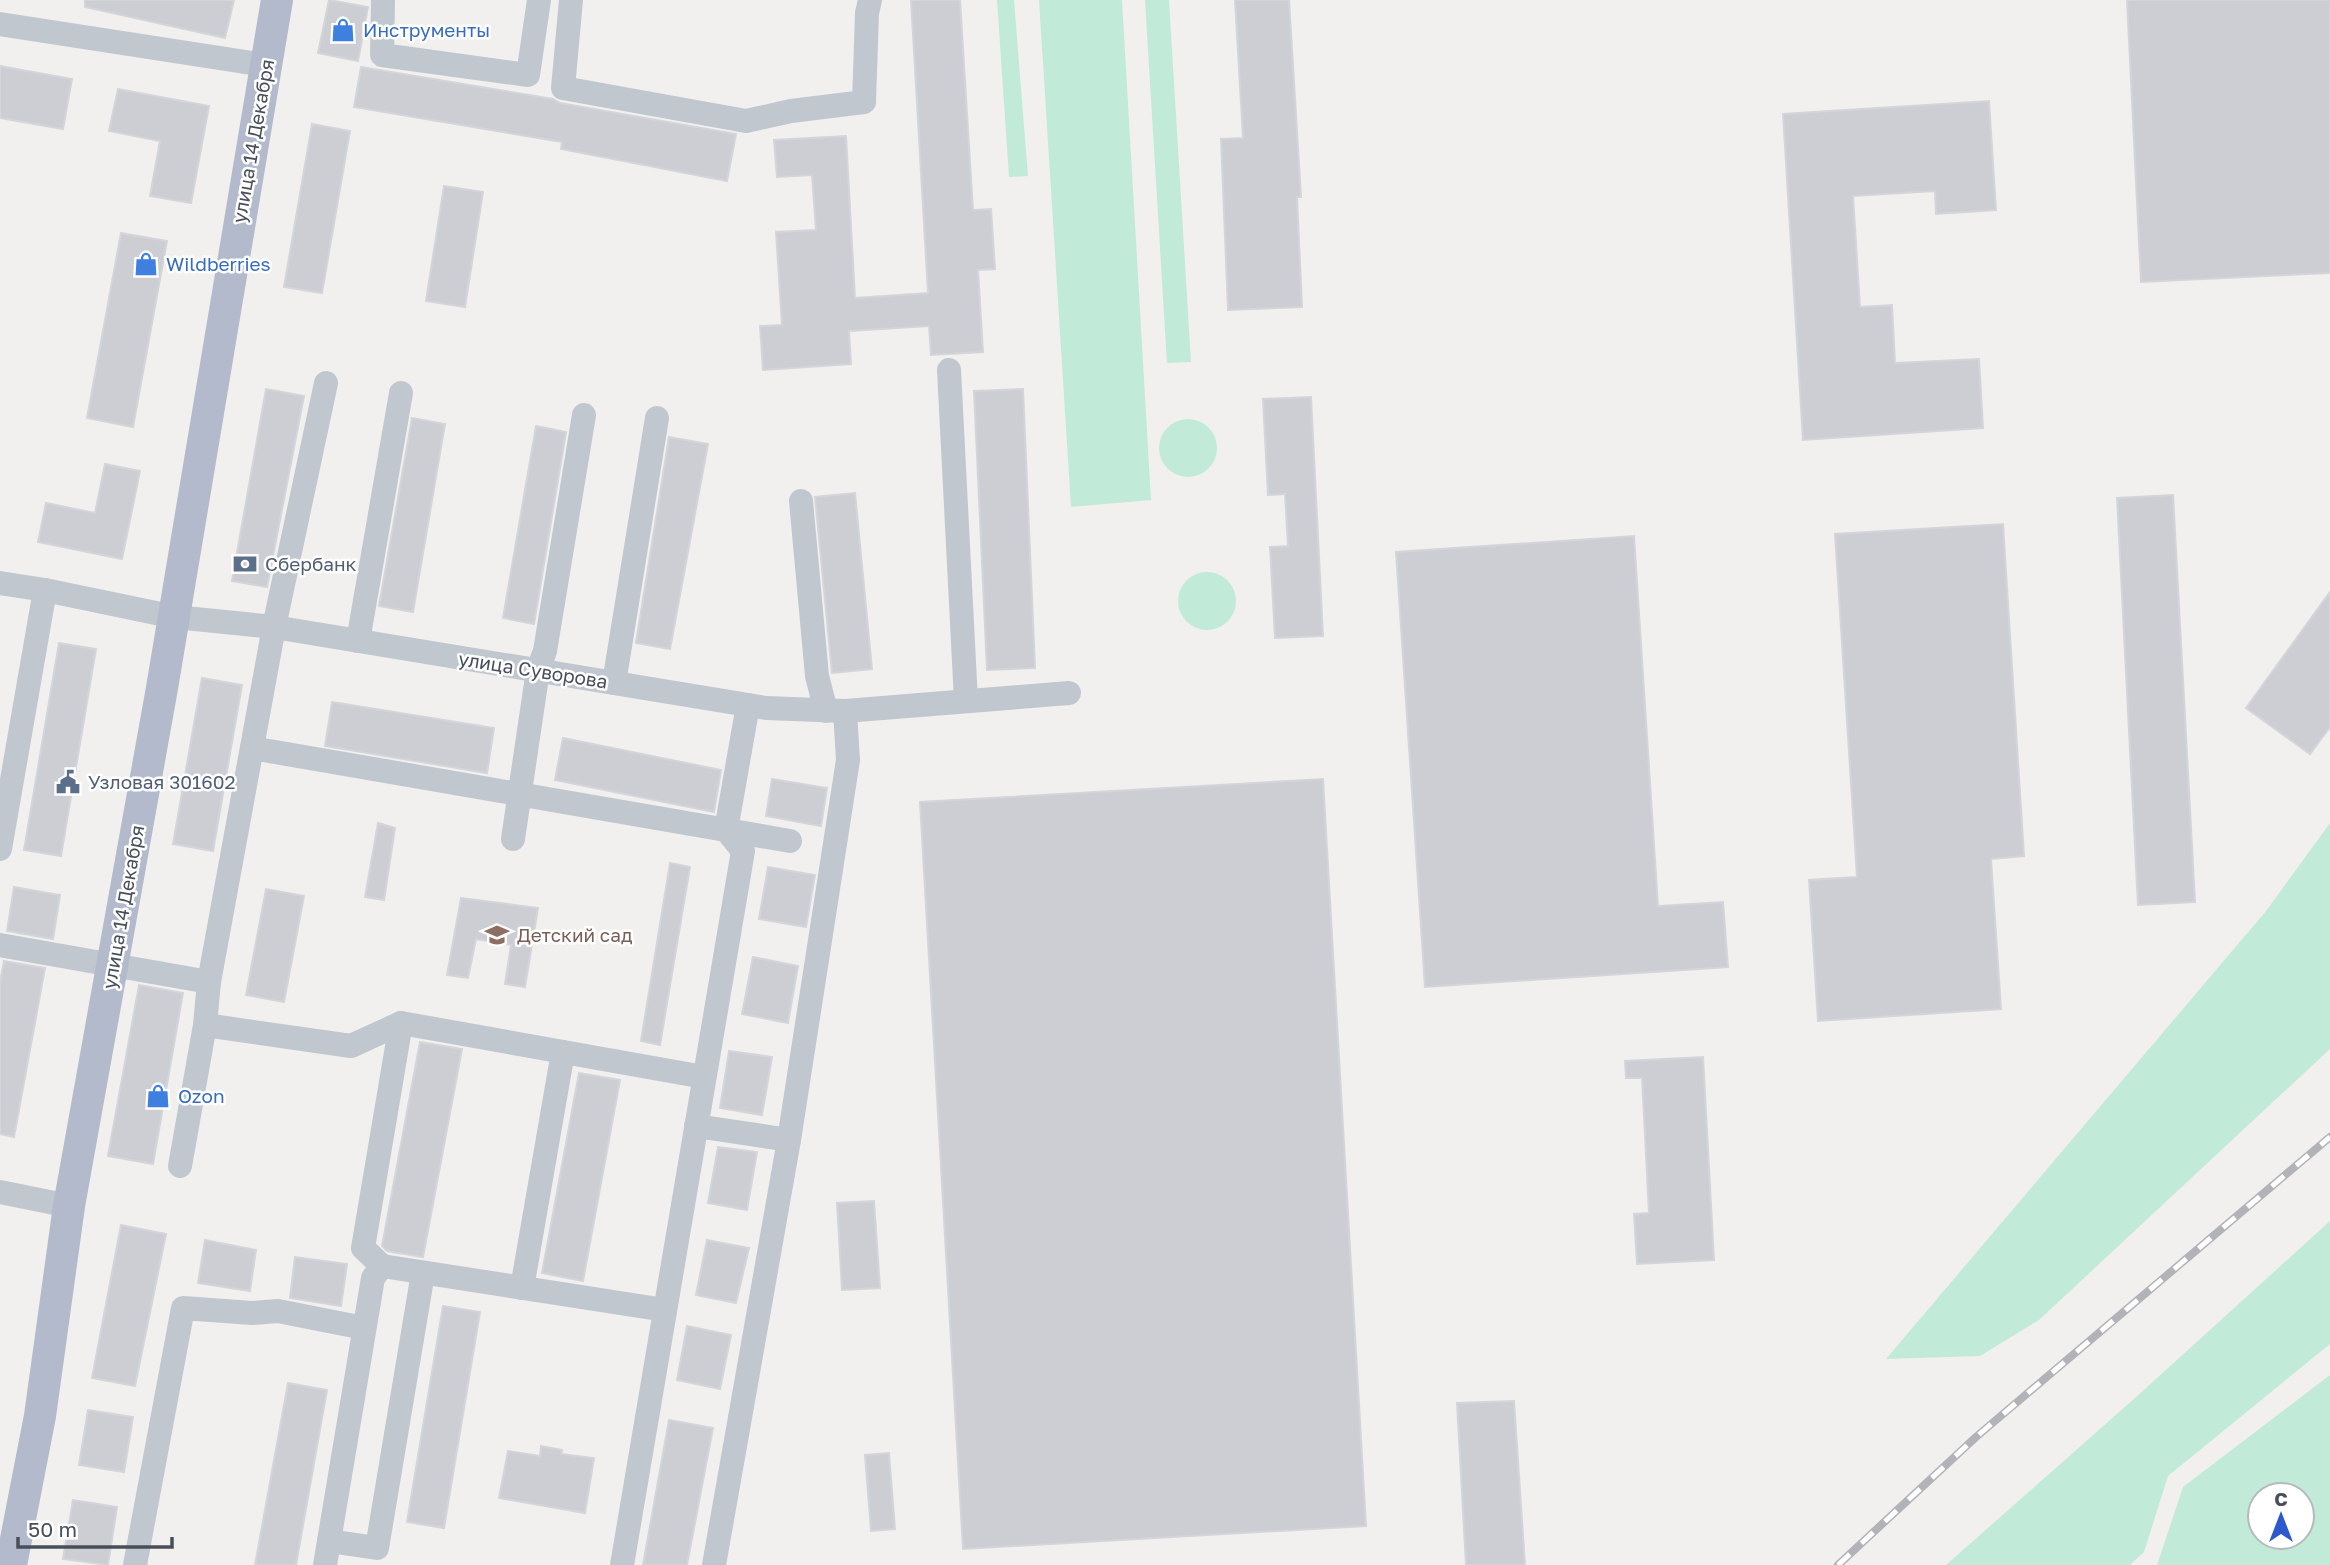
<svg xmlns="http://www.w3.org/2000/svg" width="2330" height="1565" font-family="'Golos Text',sans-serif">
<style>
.green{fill:#c2ead8;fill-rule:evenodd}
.building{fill:#ccced3;stroke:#d4d5da;stroke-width:2}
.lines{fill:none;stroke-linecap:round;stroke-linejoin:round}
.minor{stroke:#c1c7cf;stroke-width:24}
.major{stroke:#b2bacb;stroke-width:32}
.rail-casing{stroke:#b2b3b9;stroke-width:8}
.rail{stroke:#fff;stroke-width:5;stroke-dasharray:16;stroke-linecap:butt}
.labels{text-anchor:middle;stroke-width:5;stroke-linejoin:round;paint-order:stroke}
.shop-label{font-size:19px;fill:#366cbe;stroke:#fff;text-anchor:start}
.street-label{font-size:19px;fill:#494f5a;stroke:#fff}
.service-label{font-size:19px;fill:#4e5e75;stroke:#fff;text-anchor:start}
.education-label{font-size:19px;fill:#785e54;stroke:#fff;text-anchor:start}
</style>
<rect width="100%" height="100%" fill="#f1f0ef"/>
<!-- green -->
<g class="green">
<polygon points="997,0 1014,0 1028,176 1009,177"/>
<polygon points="1039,0 1122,0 1151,500 1071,507"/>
<polygon points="1145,0 1169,0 1191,362 1167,363"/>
<circle cx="1188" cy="448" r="29"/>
<circle cx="1207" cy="601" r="29"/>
<polygon points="2330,823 2330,1049 2039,1320 1980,1356 1886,1359 2266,911"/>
<polygon points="2330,1221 2330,1344 2168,1476 2144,1552 2130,1565 1946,1565 2135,1398"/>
<path d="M2330,1375V1565H2157L2183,1487ZM2260,1495H2302V1537H2260Z"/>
</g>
<!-- building -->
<g class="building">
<polygon points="85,0 234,0 225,38 85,7"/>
<polygon points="329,0 368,7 358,61 318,53"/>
<polygon points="911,0 960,0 973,210 991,209 995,269 978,270 983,352 931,355 929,326 849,331 851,364 763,370 760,326 782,325 776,232 816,230 812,175 777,177 774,140 846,136 855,298 928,293"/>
<polygon points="1235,0 1289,0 1301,197 1297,197 1302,307 1228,310 1221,139 1243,138"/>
<polygon points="2127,0 2330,0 2330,273 2141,282"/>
<polygon points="0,66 72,79 63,129 0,118"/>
<polygon points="361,67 553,99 560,103 736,134 727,181 561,149 562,142 354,107"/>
<polygon points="118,89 209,106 191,203 150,196 160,141 109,131"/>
<polygon points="1989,101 1996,210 1936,214 1935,191 1853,196 1860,307 1892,305 1895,363 1979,359 1983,428 1803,440 1783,114"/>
<polygon points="312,124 350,131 322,293 284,287"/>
<polygon points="444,186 483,192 465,307 426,301"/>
<polygon points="121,233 167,241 133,427 87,418"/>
<polygon points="266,389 304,396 267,587 232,581"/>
<polygon points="1023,389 1035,668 987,670 974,391"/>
<polygon points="1311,397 1323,636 1275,638 1270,547 1288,546 1285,494 1268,495 1263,399"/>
<polygon points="412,418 445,424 413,612 379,606"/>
<polygon points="536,426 566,432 534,624 503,618"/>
<polygon points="669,437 708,444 670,649 636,643"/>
<polygon points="105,464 140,471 122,559 38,542 46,503 95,513"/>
<polygon points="855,493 872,669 832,673 815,497"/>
<polygon points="2173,495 2195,902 2138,905 2117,498"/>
<polygon points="2003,524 2024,856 1991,859 2001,1009 1818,1021 1809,880 1857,877 1835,534"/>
<polygon points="1634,536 1658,906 1723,902 1728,967 1425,987 1396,552"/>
<polygon points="2330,592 2330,727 2310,754 2246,708"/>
<polygon points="59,643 96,649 61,856 24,850"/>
<polygon points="202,678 242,685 213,851 173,844"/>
<polygon points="332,702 494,728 487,773 325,746"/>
<polygon points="563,738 721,770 714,812 555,780"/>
<polygon points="772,779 827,788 821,826 766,816"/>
<polygon points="1323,779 1366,1526 963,1549 920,802"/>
<polygon points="378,823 395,828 384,900 365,897"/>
<polygon points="670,863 690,867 660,1045 641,1041"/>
<polygon points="768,867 815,875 806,927 759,919"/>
<polygon points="14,887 60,895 53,939 7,931"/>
<polygon points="266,889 304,896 284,1002 246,995"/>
<polygon points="461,898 538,908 525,987 505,984 511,945 476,939 468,978 447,975"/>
<polygon points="753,957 798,966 788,1023 742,1014"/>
<polygon points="4,961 45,968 14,1137 0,1134 0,982"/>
<polygon points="139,985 183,993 153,1164 108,1156"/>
<polygon points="420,1042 462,1049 423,1257 387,1251 382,1246"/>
<polygon points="729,1051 772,1057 762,1115 720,1108"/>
<polygon points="1703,1057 1714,1260 1637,1264 1634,1214 1649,1213 1642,1078 1626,1078 1625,1061"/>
<polygon points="579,1073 620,1080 583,1281 542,1273"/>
<polygon points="718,1147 757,1152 747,1210 708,1203"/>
<polygon points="874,1201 880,1288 842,1290 837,1203"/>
<polygon points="121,1225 166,1234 135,1386 92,1378"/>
<polygon points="205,1240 256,1250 250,1291 198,1283"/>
<polygon points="707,1240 749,1248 736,1303 696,1295"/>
<polygon points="295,1257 347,1264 341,1306 290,1298"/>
<polygon points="443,1306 480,1312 444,1528 407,1522"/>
<polygon points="687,1326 731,1335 720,1389 677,1380"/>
<polygon points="288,1383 327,1390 296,1565 255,1565"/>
<polygon points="1514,1401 1525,1565 1466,1565 1457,1403"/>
<polygon points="88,1410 133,1417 124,1472 79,1465"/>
<polygon points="669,1420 713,1428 687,1565 643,1565"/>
<polygon points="541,1446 562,1450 561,1454 594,1458 585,1513 499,1498 508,1451 540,1456"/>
<polygon points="889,1453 895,1529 871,1531 865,1455"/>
<polygon points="73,1500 117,1507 108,1565 63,1559"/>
</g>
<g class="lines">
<!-- minor -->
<g class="minor">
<polyline points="383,0 382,55 528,75 539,0"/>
<polyline points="571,0 563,88 746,121 791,111 864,102 867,13 870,0"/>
<polyline points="0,24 265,65"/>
<polyline points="949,370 966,701"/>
<polyline points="801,501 817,676 826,711"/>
<polyline points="0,583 45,590 175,617 274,627 766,708 845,711 1069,693"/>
<polyline points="358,641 401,393"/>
<polyline points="614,683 657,418"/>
<polyline points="252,748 790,841"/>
<polyline points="513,839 538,670 545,651 584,415"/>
<polyline points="0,849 45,590"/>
<polyline points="0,945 209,982"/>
<polyline points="401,1023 363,1248 382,1266 665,1310"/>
<polyline points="205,1025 351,1046 401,1023 704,1077"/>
<polyline points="696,1126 789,1140"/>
<polyline points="180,1166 205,1025 209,982 274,627 326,383"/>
<polyline points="0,1192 69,1206"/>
<polyline points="522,1288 563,1052"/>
<polyline points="329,1541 377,1548 423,1273"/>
<polyline points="135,1565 183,1308 252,1313 278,1311 364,1328"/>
<polyline points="325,1565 373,1278 382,1266"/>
<polyline points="622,1565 743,851 726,830 748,705"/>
<polyline points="714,1565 789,1140 848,760 845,711"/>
</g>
<!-- major -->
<polyline class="major" points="11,1565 40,1416 69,1206 162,688 277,0"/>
<!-- rail casing -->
<g class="rail-casing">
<polyline id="rail" points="1838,1565 1976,1437 2330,1137"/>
</g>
<!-- rail -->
<use href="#rail" class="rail"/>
</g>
<!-- icons -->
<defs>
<g id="shop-bare" transform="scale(1.89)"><path d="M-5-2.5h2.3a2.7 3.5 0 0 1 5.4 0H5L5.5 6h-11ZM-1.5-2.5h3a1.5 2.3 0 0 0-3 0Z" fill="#3f7fe0" stroke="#fff" stroke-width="2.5" paint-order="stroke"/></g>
<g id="bank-bare" transform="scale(1.89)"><path d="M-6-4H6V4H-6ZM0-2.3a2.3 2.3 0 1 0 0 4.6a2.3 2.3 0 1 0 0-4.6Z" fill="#5c6f8a" stroke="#fff" stroke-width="2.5" paint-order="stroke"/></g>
<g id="civic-bare" transform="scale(1.89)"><path d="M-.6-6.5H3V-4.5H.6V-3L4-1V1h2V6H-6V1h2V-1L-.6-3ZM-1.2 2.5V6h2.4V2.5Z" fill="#5c6f8a" stroke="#fff" stroke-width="2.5" paint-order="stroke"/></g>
<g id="school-bare" transform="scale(1.89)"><path d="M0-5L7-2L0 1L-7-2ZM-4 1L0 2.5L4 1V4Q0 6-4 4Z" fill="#8d6e63" stroke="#fff" stroke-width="2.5" paint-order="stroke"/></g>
</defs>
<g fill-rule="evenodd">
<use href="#shop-bare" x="343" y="30"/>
<use href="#shop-bare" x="146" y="264"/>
<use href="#bank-bare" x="245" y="564"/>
<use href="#civic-bare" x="68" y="782"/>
<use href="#school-bare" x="497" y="935"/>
<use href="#shop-bare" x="158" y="1096"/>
</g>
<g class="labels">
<!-- shop labels -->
<g class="shop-label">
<text x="363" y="37">Инструменты</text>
<text x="166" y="271">Wildberries</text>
<text x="178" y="1103">Ozon</text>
</g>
<!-- street labels -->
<g class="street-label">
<text transform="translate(253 141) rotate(-80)" y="7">улица 14 Декабря</text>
<text transform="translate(533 670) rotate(9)" y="7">улица Суворова</text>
<text transform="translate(123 907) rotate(-80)" y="7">улица 14 Декабря</text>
</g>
<!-- service labels -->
<g class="service-label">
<text x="265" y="571">Сбербанк</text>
<text x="88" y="789">Узловая 301602</text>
</g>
<!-- education labels -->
<g class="education-label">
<text x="517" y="942">Детский сад</text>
</g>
</g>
<!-- north arrow -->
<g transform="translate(2281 1516)"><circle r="33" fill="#ffffff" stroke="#b6b9bd" stroke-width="2"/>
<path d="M0-5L12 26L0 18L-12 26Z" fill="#2c59ce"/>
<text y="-10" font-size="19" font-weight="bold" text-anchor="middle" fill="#494f5a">С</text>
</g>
<!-- scale -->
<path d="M18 1537v10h154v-10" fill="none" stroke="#494f5a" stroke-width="3.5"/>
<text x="28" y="1537" font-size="21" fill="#494f5a" stroke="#ffffff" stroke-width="5" paint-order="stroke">50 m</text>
</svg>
